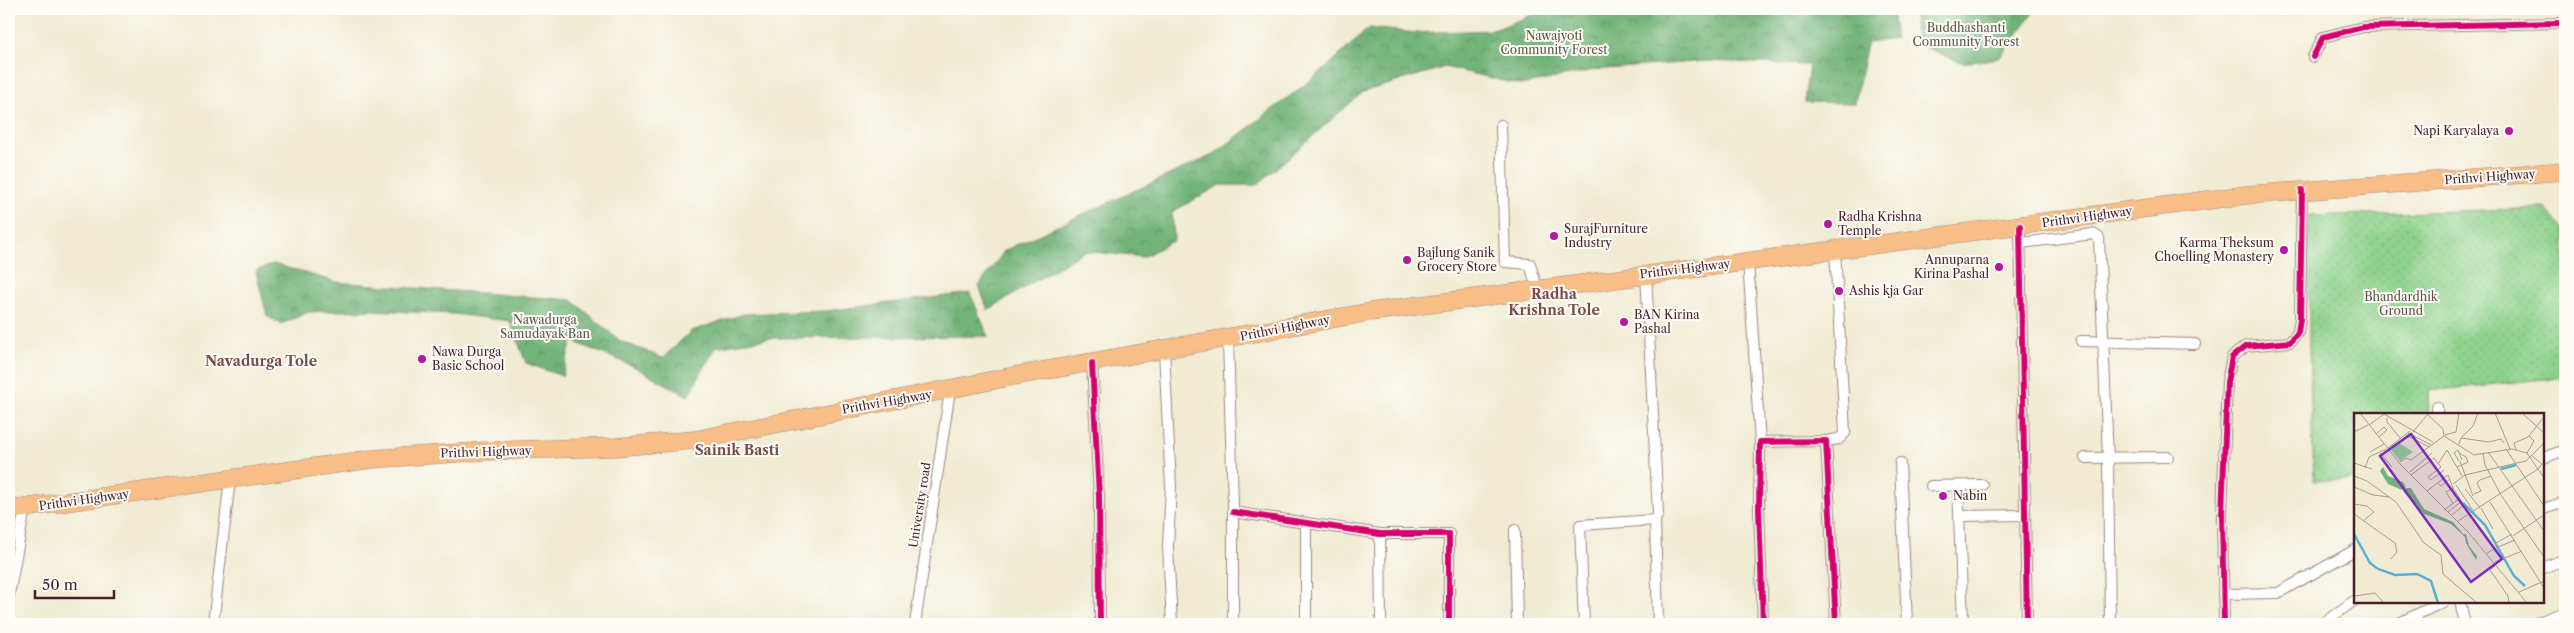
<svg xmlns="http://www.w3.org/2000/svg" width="2574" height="633" font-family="'Libre Caslon Text',serif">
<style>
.forest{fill:url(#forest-crowns);stroke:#5e6a52}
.park{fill:url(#park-dots);stroke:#6c785c}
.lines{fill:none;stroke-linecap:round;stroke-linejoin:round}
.minor-casing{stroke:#9d857e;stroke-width:12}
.trunk-casing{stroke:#9d857e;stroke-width:19}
.minor{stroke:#fff;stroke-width:10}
.trunk{stroke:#f7be87;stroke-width:18}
.cycleway-casing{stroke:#fdfcf7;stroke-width:9}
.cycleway{stroke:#d6006c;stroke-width:6}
.poi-dot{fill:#b5179e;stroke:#fdfcf7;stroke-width:2}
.labels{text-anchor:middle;stroke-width:4;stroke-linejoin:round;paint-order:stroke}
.park-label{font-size:12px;fill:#5e5548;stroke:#fdfcf7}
.poi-label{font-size:12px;fill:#4a1f2b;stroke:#fdfcf7;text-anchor:start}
.street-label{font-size:12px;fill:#4a1f2b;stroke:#fdfcf7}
.neighbourhood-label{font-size:14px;font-weight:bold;fill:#7b4b4b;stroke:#fdfcf7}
.inset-river{fill:none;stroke:#55b1d3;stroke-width:2.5}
.inset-road{fill:none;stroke:#ae998f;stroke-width:1}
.view{fill:#7b2cbf;fill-opacity:0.15;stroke:#7b2cbf;stroke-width:2.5}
.inset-edge{fill:none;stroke:#4a1f2b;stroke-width:2.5}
</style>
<defs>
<pattern id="forest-crowns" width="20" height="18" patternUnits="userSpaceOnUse" patternTransform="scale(1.25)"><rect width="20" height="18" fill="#72b478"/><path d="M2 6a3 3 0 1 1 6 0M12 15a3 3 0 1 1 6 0" fill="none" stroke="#609263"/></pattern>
<pattern id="park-dots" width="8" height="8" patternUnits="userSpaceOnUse" patternTransform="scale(1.25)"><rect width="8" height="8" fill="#8ed28c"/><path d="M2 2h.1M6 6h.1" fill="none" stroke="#7cb479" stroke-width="1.8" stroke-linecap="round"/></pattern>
</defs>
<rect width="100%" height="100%" fill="#fdfcf7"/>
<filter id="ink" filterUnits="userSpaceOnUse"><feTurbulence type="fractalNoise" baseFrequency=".02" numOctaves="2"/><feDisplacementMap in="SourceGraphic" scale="10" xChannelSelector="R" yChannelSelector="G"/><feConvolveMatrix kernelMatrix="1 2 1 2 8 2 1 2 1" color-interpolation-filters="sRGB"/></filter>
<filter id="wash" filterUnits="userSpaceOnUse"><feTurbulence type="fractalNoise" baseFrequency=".0096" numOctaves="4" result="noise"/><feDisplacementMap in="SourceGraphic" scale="20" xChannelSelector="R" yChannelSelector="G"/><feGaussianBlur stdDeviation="1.12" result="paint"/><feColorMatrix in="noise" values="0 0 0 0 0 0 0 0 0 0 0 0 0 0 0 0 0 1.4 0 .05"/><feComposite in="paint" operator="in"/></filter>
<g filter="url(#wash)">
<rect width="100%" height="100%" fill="#f0ebd2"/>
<!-- forest -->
<g class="forest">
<polygon points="1547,9 1892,9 1896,39 1867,43 1855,103 1804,102 1809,65 1705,61 1594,70 1521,85 1445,67 1363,92 1257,185 1220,185 1172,212 1174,240 1143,257 1084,251 988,310 979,286 1005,250 1213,155 1324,70 1369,28 1415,33 1494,30"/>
<polygon points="1913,9 2036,9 1999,58 1963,63 1917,44"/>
<polygon points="274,264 336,282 572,300 620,341 663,358 691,331 744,314 826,311 970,293 988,336 769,338 716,347 688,396 633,366 572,341 562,376 526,363 510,321 454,314 371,310 309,312 281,324 267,316 256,271"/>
</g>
<!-- park -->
<polygon class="park" points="2546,208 2565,232 2565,377 2428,391 2429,414 2355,414 2355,479 2314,481 2309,348 2309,216"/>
</g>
<g filter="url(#ink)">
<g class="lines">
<!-- minor casing -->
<g class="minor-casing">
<g id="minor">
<polyline points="2313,57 2323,37 2363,27 2565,23"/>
<polyline points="1501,125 1505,262 1530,264 1537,288"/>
<polyline points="2020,226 2027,624"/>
<polyline points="2021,243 2093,234 2099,238 2108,458 2110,624"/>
<polyline points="1748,261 1760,442"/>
<polyline points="1646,273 1658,514 1655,520 1658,624"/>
<polyline points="1228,339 1233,504 1233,624"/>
<polyline points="2081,341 2195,344"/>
<polyline points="1164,350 1171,487 1168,546 1172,624"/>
<polyline points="1092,363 1099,496 1100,624"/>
<polyline points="2437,414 2437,407"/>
<polyline points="1826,441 1839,439 1845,433 1835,249"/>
<polyline points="2085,458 2168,457"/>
<polyline points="2543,458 2565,450"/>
<polyline points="1900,463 1907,624"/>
<polyline points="1931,486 1983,485"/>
<polyline points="1958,486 1963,624"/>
<polyline points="2543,509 2565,502"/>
<polyline points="1233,512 1380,534 1449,534 1449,624"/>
<polyline points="1960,516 2025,515"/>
<polyline points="1515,530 1517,624"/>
<polyline points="1380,534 1381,624"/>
<polyline points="2543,568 2565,559"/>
<polyline points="2223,594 2278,593 2355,550"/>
<polyline points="9,595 25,508"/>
<polyline points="2460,602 2465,624"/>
<polyline points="213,624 230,479"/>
<polyline points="915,624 950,390"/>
<polyline points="1306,624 1306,523"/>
<polyline points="1584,624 1580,525 1655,520"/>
<polyline points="1763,624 1759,509 1760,442 1826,441 1836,624"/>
<polyline points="2224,624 2222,515 2227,382 2232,357 2246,346 2290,342 2298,332 2300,319 2302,190"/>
<polyline points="2322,624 2355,600"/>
<polyline points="2397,624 2443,602"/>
<polyline points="2533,624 2565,612"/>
</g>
</g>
<!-- trunk casing -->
<g class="trunk-casing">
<polyline id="trunk" points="9,510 372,459 487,451 615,447 695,440 1014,376 1370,312 2246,195 2565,171"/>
</g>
<!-- minor -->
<use href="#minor" class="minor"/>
<!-- trunk -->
<use href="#trunk" class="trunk"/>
<!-- cycleway casing -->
<g class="cycleway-casing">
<g id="cycleway">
<polyline points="2313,57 2323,37 2363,27 2565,23"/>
<polyline points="2020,226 2027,624"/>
<polyline points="1092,363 1099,496 1100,624"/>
<polyline points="1233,512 1380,534 1449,534 1449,624"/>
<polyline points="1763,624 1759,509 1760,442 1826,441 1836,624"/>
<polyline points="2224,624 2222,515 2227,382 2232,357 2246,346 2290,342 2298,332 2300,319 2302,190"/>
</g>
</g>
<!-- cycleway -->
<use href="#cycleway" class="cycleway"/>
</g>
</g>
<!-- markers -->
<g class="poi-dot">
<circle cx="2509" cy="131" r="5"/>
<circle cx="1828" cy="224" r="5"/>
<circle cx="1554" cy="236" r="5"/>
<circle cx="2284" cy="250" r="5"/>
<circle cx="1407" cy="260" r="5"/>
<circle cx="1999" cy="267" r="5"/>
<circle cx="1839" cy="291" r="5"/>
<circle cx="1624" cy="322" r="5"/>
<circle cx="422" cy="359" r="5"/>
<circle cx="1943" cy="496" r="5"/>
</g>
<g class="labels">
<!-- park labels -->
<g class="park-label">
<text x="1966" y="32">Buddhashanti<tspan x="1966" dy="14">Community Forest</tspan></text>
<text x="1554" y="40">Nawajyoti<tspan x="1554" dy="14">Community Forest</tspan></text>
<text x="2401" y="301">Bhandardhik<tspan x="2401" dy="14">Ground</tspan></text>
<text x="545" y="324">Nawadurga<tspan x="545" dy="14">Samudayak Ban</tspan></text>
</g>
<!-- poi labels -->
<g class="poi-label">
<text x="2499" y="135" text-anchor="end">Napi Karyalaya</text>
<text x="1838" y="221">Radha Krishna<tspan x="1838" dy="14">Temple</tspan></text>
<text x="1564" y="233">SurajFurniture<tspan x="1564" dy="14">Industry</tspan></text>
<text x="2274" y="247" text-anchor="end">Karma Theksum<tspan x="2274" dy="14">Choelling Monastery</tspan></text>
<text x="1417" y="257">Bajlung Sanik<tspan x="1417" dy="14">Grocery Store</tspan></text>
<text x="1989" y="264" text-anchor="end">Annuparna<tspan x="1989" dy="14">Kirina Pashal</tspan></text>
<text x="1849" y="295">Ashis kja Gar</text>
<text x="1634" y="319">BAN Kirina<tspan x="1634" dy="14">Pashal</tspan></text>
<text x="432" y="356">Nawa Durga<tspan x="432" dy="14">Basic School</tspan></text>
<text x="1953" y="500">Nabin</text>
</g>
<!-- street labels -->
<g class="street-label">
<text transform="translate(2490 177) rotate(-4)" y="4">Prithvi Highway</text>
<text transform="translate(2087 217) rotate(-8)" y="4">Prithvi Highway</text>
<text transform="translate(1685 269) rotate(-7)" y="4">Prithvi Highway</text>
<text transform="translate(1285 328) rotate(-11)" y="4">Prithvi Highway</text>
<text transform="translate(887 402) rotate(-10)" y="4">Prithvi Highway</text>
<text transform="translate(486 452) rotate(-2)" y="4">Prithvi Highway</text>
<text transform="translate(84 500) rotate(-8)" y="4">Prithvi Highway</text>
<text transform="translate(920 505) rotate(-81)" y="4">University road</text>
</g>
<!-- neighbourhood labels -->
<g class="neighbourhood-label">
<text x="1554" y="299">Radha<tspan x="1554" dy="16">Krishna Tole</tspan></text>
<text x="261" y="366">Navadurga Tole</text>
<text x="737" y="455">Sainik Basti</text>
</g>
</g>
<!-- overview -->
<g transform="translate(2354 413)">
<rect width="190" height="190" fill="#f0ebd2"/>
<path d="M29,54L34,63L49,69L52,74L48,77L34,71L26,58ZM52,75H57L70,96L99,109L109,121H112L115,133L123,143L122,147L112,130L111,124L97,111L70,101L49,78Z" fill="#72b478"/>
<path d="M45,30L59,39L46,48L37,37Z" fill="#8ed28c"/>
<path class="inset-river" d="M147,56L162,52M109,90L131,112L160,163L171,173M0,121L16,150L24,156L41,162L63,161L77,168L84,190"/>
<path class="inset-road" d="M6,0L47,52L114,119L173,190M72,0L89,16L90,23L120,42L158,36L173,40M141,0L156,36M168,0L190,20M30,1L79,29M33,5V9L47,26M15,12L30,1M0,19L14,12M59,19L73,2M54,20L77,32M22,21L30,14L33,17L25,24M52,22L75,34M91,22L102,19L105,0M107,25L119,13L124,0M105,31L107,25L135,29L147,26L150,30M34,35L56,18M152,36L190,93M93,37L108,63M162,37L160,30L174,24L190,4M16,39L30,31M134,39L190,118M26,40L38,54M129,40L131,52L147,82L190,144M173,40L190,65M173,40L180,28L175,23M105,48L100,40L104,37L105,40M106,48L119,83M46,49L52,45L57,47L90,23M0,50L18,56M84,51L93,37M103,54L114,49L112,44L105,40L108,47M11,55L15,44L32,36M56,59L78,40M57,62L80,45L87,54L74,64L77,67L90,57M0,63L13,68L42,89L70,130L87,142L89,161L123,190M84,70L87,73L96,66M99,71L111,62L172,48L190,30M102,72L120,99M0,74L19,82L35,84M111,76L126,95M73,78L94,62L99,75L92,79L99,90M120,81L127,78L123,70L126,67L137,63M136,89L190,175M0,91L13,93L20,99L9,108M127,95L139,116M90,97L106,85M94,99L108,88M0,101L41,130L43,139L37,146M98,102L110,92L99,75M104,108L184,56L188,51L178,43M159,123L190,102M144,134L161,127M133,140L144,134L142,130L158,121M141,149L168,138M141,153L136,157L154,183L155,190M165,179L190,168M1,183L21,180L30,190"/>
<path class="view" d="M57,21L148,146L117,169L26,43Z"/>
<rect width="190" height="190" class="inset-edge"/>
</g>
<!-- margin -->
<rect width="2574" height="633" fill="none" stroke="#fdfcf7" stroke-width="30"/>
<!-- scale -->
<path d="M35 590v8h79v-8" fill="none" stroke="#4a1f2b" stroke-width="2.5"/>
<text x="42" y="590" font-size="15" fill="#4a1f2b" stroke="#fdfcf7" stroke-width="4" paint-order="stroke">50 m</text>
</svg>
